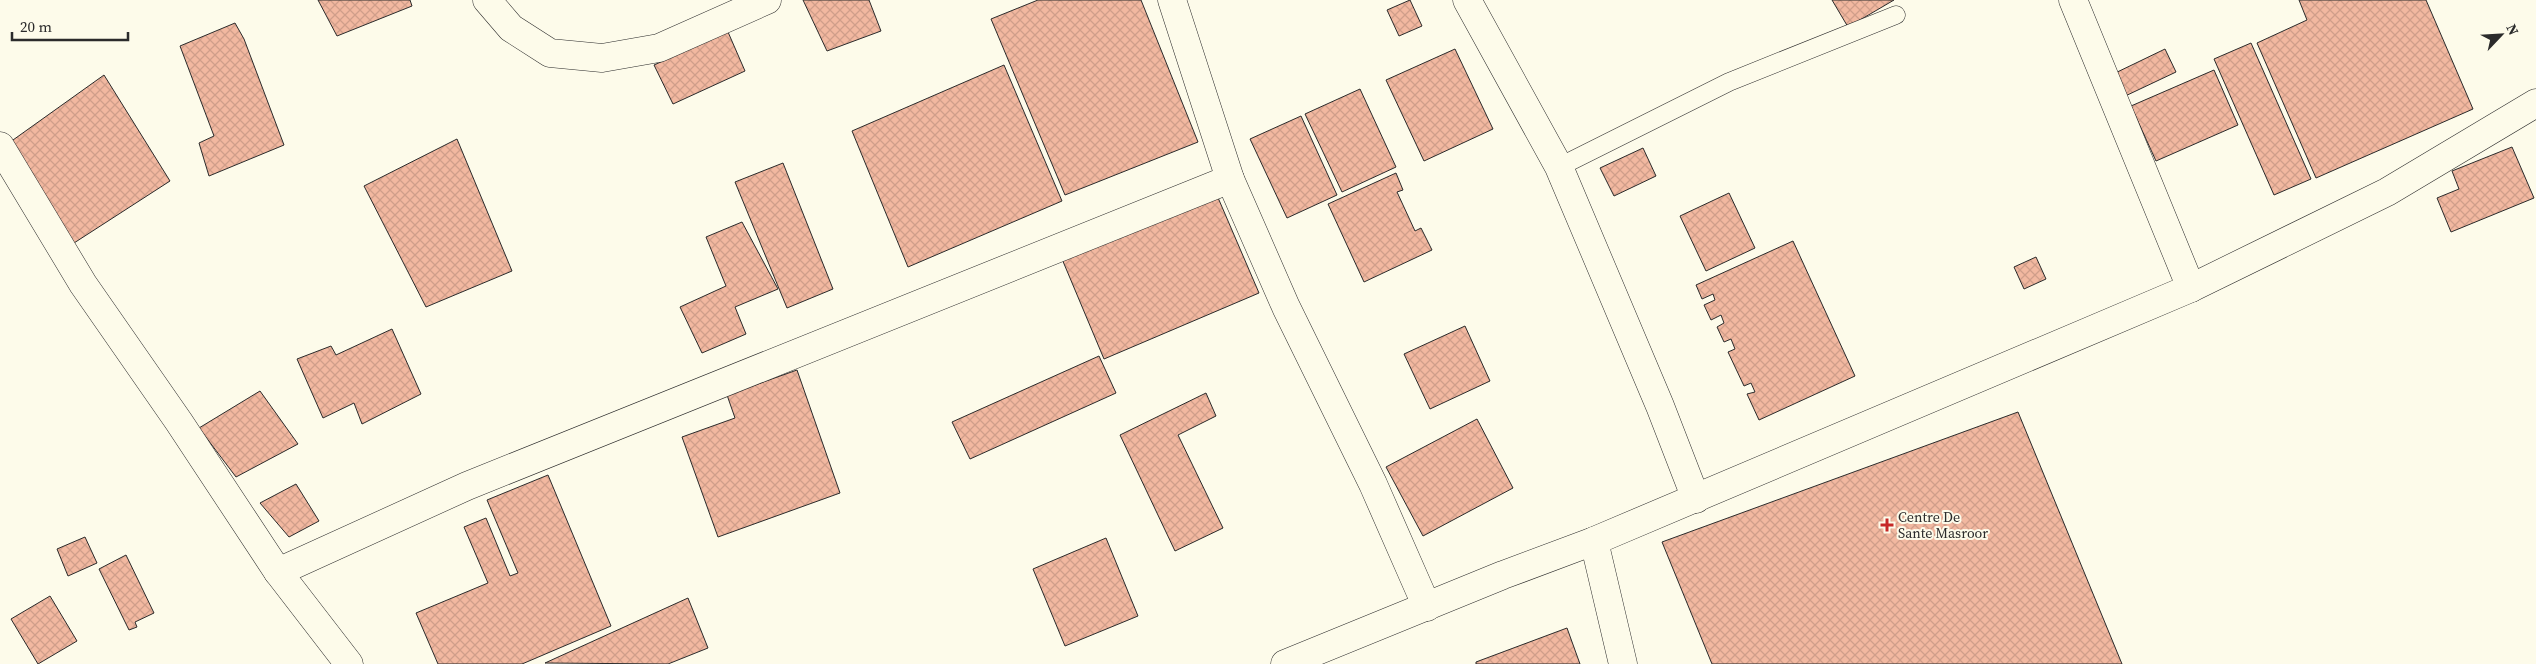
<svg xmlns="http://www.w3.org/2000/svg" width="2536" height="664" font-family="'Source Serif 4',serif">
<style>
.building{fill:url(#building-cross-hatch);stroke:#2b2b2b}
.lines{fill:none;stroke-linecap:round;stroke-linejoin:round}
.lane-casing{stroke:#2b2b2b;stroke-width:19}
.street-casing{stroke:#2b2b2b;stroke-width:29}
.lane{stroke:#fdfbea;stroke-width:18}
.street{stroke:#fdfbea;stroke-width:28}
.poi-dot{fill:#c62828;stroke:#fdfbea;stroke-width:2}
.labels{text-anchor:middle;stroke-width:4;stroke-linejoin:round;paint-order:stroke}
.poi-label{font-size:14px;fill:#2b2b2b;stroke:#fdfbea;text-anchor:start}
</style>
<defs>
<pattern id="building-cross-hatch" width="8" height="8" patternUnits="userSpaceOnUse" patternTransform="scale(1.25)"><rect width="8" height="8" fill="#f2b8a0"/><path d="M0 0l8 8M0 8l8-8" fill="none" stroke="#d09e8a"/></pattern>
</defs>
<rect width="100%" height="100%" fill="#fdfbea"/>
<!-- building -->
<g class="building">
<polygon points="318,0 410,0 412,6 337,36"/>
<polygon points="803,0 869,0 881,31 827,51"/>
<polygon points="1038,0 1141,0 1198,142 1065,195 991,19"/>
<polygon points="1410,0 1422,26 1399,36 1387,10"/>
<polygon points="1832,0 1894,0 1848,27"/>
<polygon points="2299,0 2426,0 2473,109 2316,178 2257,43 2307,20"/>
<polygon points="235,23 244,39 284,145 209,176 199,143 214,136 180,46"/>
<polygon points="728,32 745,71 673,104 654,65"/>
<polygon points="2251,43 2311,179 2274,195 2214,59"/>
<polygon points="1455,49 1493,129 1424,161 1386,80"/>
<polygon points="2165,49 2176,72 2121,98 2109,76"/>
<polygon points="1004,65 1062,201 908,267 852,131"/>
<polygon points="2214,70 2238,125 2156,161 2131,106"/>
<polygon points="104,75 170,181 74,243 6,145"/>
<polygon points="1360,89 1396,167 1342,192 1305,114"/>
<polygon points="1301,116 1337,195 1287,218 1250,139"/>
<polygon points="457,139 512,271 426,307 364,186"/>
<polygon points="2512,147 2534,198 2451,232 2437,198 2459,189 2452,171"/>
<polygon points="1643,148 1656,176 1614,196 1600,168"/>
<polygon points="783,163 833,289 787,308 735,182"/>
<polygon points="1396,173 1403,190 1397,192 1415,231 1421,228 1432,250 1364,282 1328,204"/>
<polygon points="1216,193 1259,293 1104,359 1062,259"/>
<polygon points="1729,193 1755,248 1706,271 1680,216"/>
<polygon points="742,222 778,289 735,307 746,334 702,353 680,307 726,286 706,237"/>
<polygon points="1793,241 1855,376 1759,420 1747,394 1755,392 1751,383 1744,386 1728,352 1735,349 1731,339 1724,342 1717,327 1724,323 1721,315 1711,320 1704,305 1715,300 1713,294 1702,299 1696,285"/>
<polygon points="2036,257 2046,279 2024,289 2014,267"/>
<polygon points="1465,326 1490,381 1430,409 1404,354"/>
<polygon points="392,329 421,394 362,424 354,403 323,418 297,359 331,346 336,355"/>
<polygon points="1099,356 1116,393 970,459 952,422"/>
<polygon points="797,370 840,493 718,537 682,437 735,418 727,395"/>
<polygon points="260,391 298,444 236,477 199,428"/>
<polygon points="1206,393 1216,416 1178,435 1223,528 1175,551 1120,435"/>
<polygon points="2018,412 2122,664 1712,664 1662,542"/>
<polygon points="1477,419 1513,488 1423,536 1386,467"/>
<polygon points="548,475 611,626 522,664 438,664 416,613 488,583 464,527 486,518 510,576 518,573 487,500"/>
<polygon points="296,484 319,521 289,537 260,503"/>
<polygon points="85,537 97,563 68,576 57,549"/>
<polygon points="1106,538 1138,616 1065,646 1033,569"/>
<polygon points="126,555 154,613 135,622 137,627 129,630 99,569"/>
<polygon points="50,596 77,641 38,664 11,619"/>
<polygon points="688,598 708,648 668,664 545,663"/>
<polygon points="1567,628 1580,664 1476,664 1476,662"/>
</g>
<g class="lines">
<!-- lane casing -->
<g class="lane-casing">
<polyline id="lane" points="1559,167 1729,82 1896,15"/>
</g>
<!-- street casing -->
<g class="street-casing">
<g id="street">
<polyline points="487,0 511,28 550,53 602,58 659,48 767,0"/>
<polyline points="1172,0 1230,179 1286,307 1373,484 1427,607"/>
<polyline points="1467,0 1559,167 1660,406 1696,499"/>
<polyline points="2073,0 2191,288"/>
<polyline points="0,146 83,284 179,422 278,572 349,664"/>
<polyline points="1594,541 1623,664"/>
<polyline points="278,572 467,486 1230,179"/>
<polyline points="1285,664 1503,575 1594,541 2191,288 2387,192 2536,103"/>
</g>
</g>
<!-- lane -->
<use href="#lane" class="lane"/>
<!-- street -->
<use href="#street" class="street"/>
</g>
<!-- markers -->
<path class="poi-dot" d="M1884.5 517.5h5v5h5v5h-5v5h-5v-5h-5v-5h5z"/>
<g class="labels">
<!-- poi labels -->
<g class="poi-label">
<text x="1898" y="522">Centre De<tspan x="1898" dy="16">Sante Masroor</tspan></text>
</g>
</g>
<!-- north arrow -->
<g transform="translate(2501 35) rotate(65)" stroke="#fdfbea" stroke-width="4" paint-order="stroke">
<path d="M0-4L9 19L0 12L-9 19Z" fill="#2b2b2b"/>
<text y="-8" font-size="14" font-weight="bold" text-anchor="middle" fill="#2b2b2b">N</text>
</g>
<!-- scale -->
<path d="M12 32v8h116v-8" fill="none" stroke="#2b2b2b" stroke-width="2.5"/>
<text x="20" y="32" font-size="15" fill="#2b2b2b" stroke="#fdfbea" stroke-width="4" paint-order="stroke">20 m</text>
</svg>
